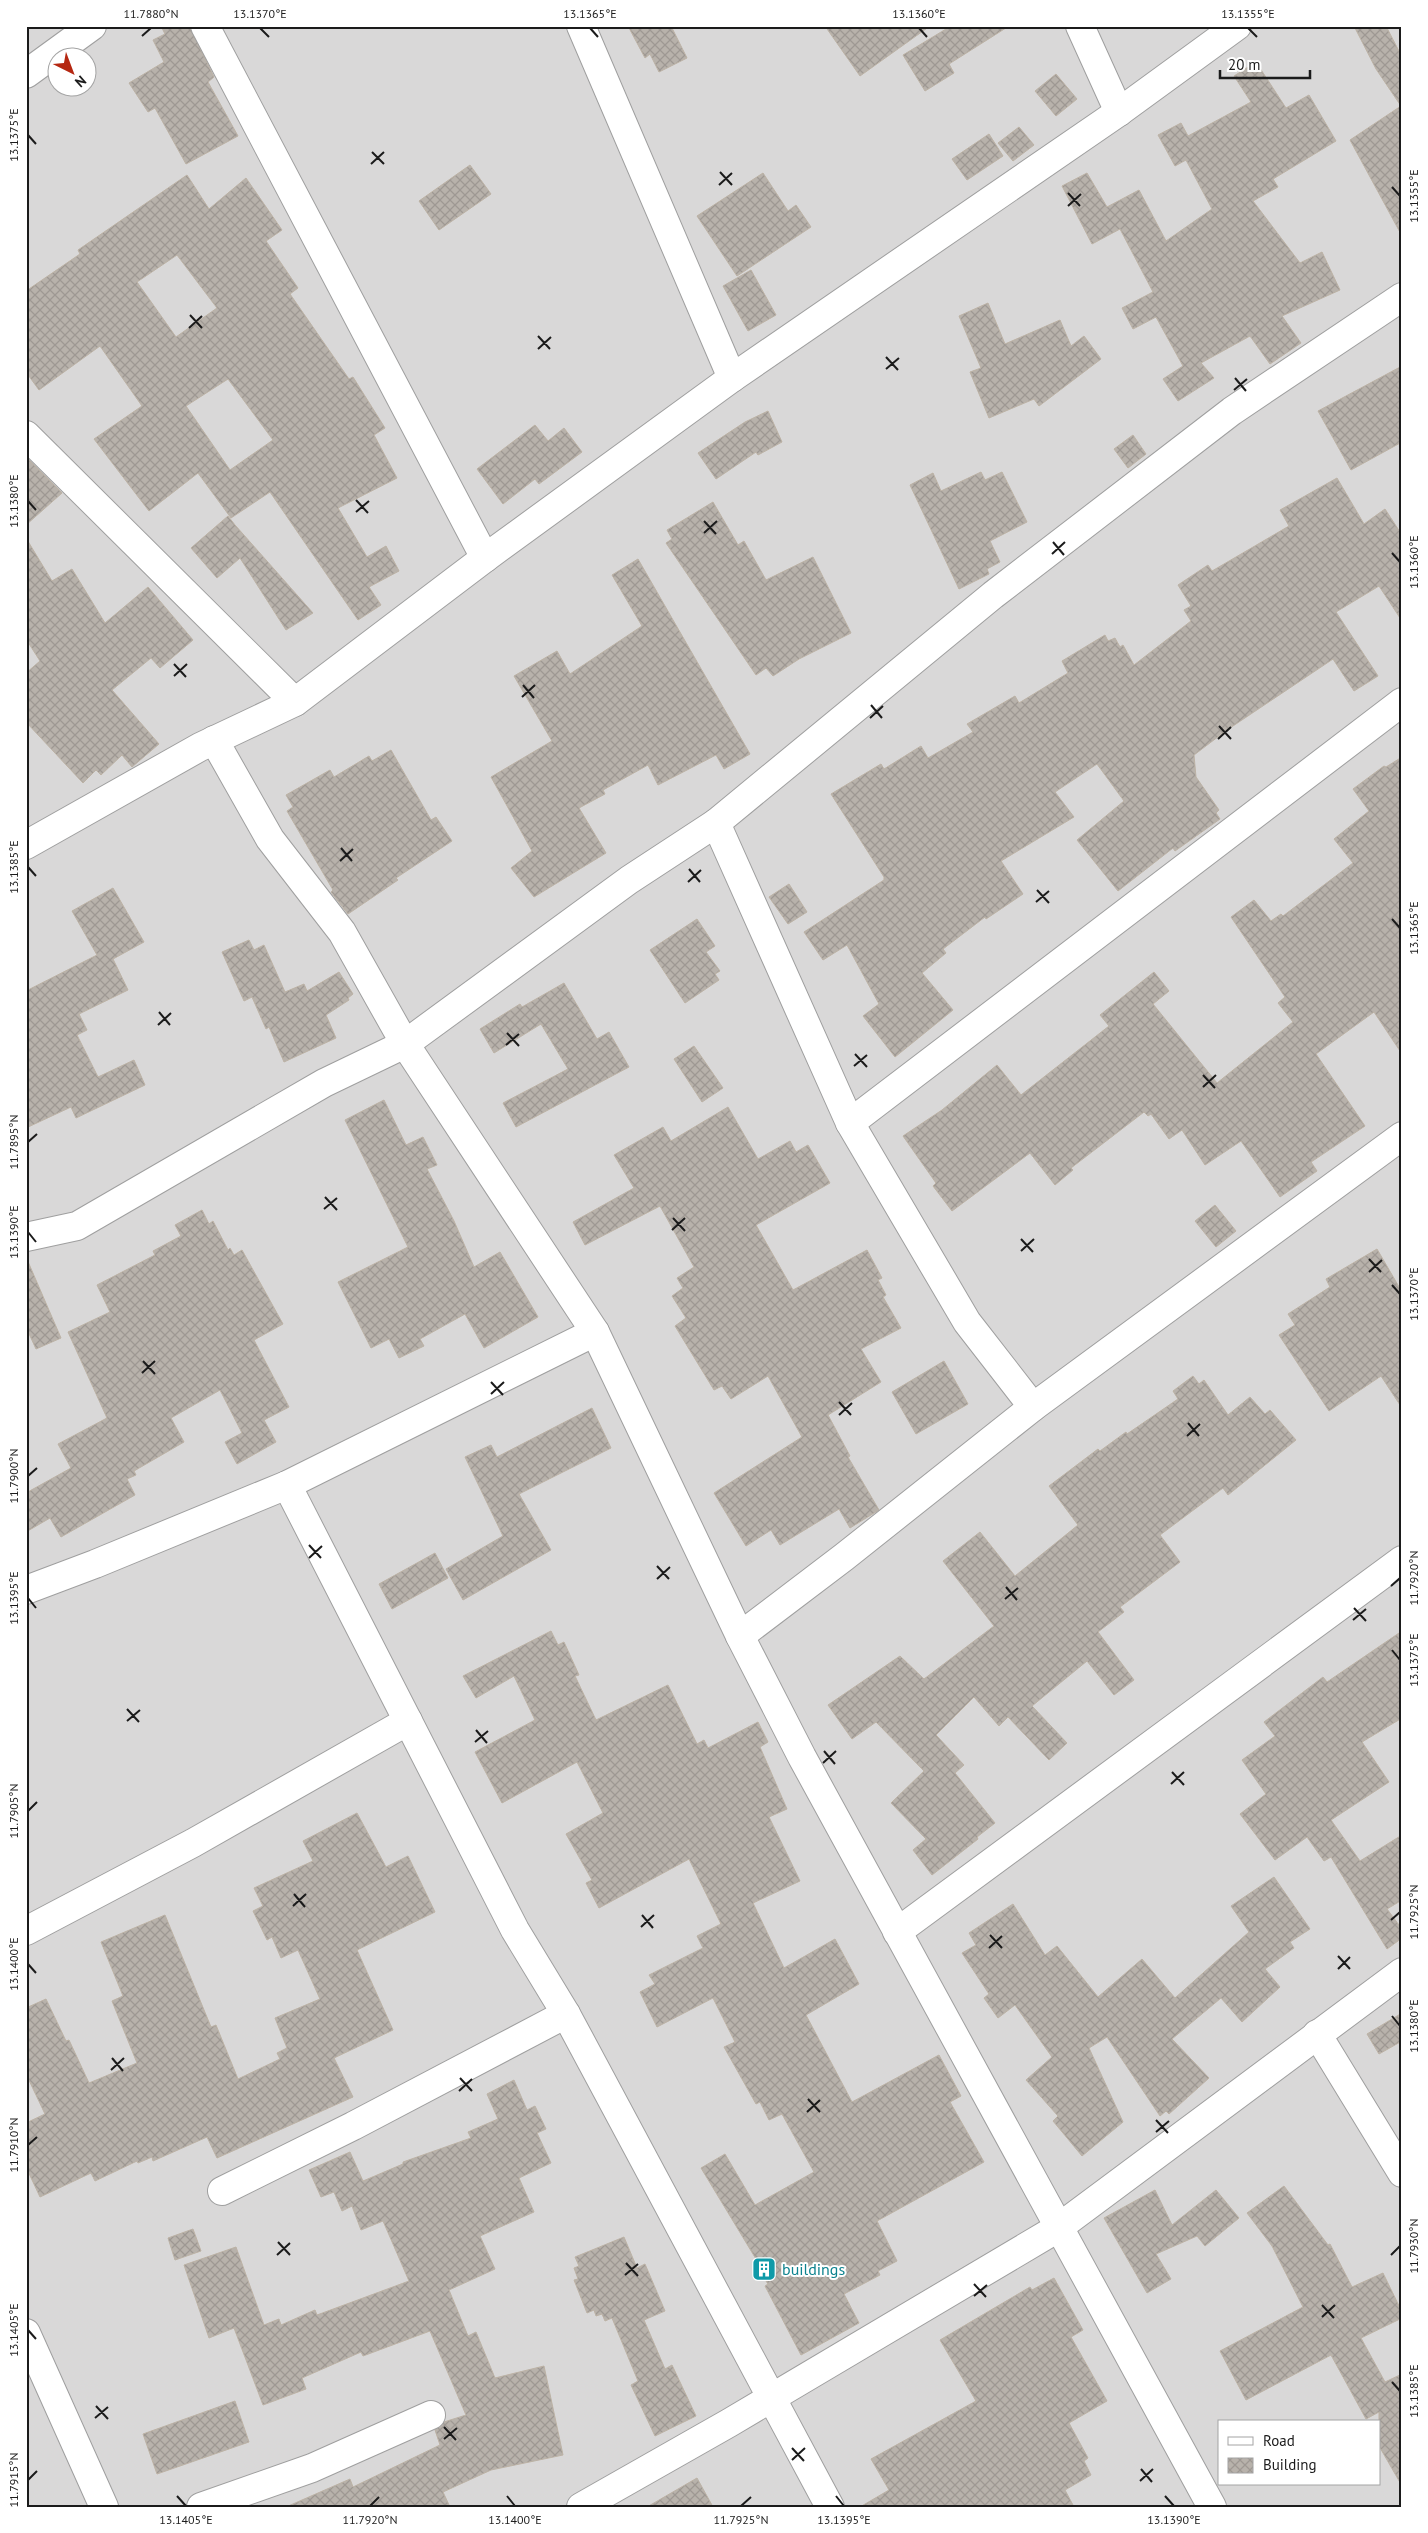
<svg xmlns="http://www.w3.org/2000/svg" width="1428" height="2533" font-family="'PT Sans',sans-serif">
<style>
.residential{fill:#d9d8d8;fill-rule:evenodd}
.building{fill:url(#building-cross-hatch);stroke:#bcb2a5;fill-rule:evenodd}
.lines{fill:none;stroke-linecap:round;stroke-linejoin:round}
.street-casing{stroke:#9f9f9f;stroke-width:30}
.street{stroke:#fff;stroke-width:28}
.ticks{fill:none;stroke:#1b1b1b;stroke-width:2}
.labels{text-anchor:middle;stroke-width:4;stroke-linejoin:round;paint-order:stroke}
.culture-label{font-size:16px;fill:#0d838f;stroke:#fff;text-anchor:start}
.neatline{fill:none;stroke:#1b1b1b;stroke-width:2}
.ticks-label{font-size:12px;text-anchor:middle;fill:#1b1b1b}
</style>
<defs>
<pattern id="building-cross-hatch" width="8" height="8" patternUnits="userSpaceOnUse" patternTransform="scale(1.25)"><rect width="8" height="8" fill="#b8b2ab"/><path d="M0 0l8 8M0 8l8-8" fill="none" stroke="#9e9893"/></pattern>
</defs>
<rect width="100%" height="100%" fill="#eceae1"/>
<!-- residential -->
<path class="residential" d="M26,26H1402V2507H26ZM58,58H88V88H58ZM1219,2422H1379V2484H1219Z"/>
<!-- building -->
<g class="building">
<polygon points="161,26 189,26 214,77 208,82 238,136 186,164 155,108 148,112 129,83 164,62 153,40 165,34"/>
<polygon points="628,26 671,26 687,58 659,72 650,54 645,58"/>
<polygon points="825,26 930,26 860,76"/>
<polygon points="951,26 1009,26 949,64 954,73 925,91 903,55"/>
<polygon points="1354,26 1386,26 1402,57 1402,236 1350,140 1401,106 1376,69"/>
<polygon points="1256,62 1286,108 1309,95 1336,141 1273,179 1278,187 1253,201 1300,263 1322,252 1340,290 1282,316 1301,343 1270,364 1250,336 1201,363 1214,378 1178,401 1163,379 1183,366 1156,317 1133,329 1122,308 1153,292 1120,229 1092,244 1062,186 1087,173 1107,207 1139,190 1166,241 1212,209 1186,160 1175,166 1158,135 1181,123 1188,136 1251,102 1234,76"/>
<polygon points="1056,74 1077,99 1056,116 1035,91"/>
<polygon points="1019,127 1034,145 1013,161 998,143"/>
<polygon points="989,134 1003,156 967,180 952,159"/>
<polygon points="470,165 491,194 439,230 419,201"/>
<polygon points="763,173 788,211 796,205 811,227 737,276 697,216"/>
<path d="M187,175L209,209L246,178L282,230L266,241L298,288L290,294L349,379L353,377L385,428L374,435L397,478L338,508L367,557L386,546L399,571L369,587L381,605L358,620L270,492L231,518L198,473L149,511L94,439L142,406L100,346L39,390L26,372V291L80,254L78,250ZM177,255L217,308L176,337L137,282ZM228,379L273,440L230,470L186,406Z"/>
<polygon points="751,270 776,315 748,331 723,286"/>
<polygon points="988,303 1005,344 1060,320 1071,346 1084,336 1101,359 1039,406 1034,399 989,418 970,372 981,368 959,316"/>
<polygon points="1402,366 1402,442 1351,470 1318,411"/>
<polygon points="768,411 782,442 758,455 756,452 716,479 698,453 745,422"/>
<polygon points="535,425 548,441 564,428 582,452 539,484 535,479 503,504 477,469"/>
<polygon points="1133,435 1146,454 1128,468 1114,449"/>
<polygon points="26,457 62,493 26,525"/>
<polygon points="981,472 985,480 1002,472 1027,522 990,541 1000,562 987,569 989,574 959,589 910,485 933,473 941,491"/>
<polygon points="1337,478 1364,524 1385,509 1402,535 1402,621 1379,586 1336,612 1378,676 1354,691 1333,659 1227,730 1194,755 1196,777 1219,810 1216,813 1220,819 1175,851 1173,848 1118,891 1077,840 1124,801 1097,764 1055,792 1074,817 1001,861 1023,894 986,919 985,917 943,949 946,953 922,973 953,1010 895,1057 863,1016 879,1004 847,945 823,960 804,932 884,880 884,877 831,794 881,764 884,769 921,746 928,758 973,732 967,724 1015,696 1019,703 1068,673 1062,661 1105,635 1108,641 1115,638 1120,647 1123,645 1134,665 1191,621 1184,610 1191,606 1178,585 1208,565 1212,571 1289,526 1280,510"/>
<polygon points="713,502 738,545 744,541 766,580 813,557 851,633 799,659 773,676 766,668 756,675 666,543 672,539 667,530"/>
<polygon points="228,516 235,525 313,613 286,630 240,558 217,578 191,548"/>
<polygon points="26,538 52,581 72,569 105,623 148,587 193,640 160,668 151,658 112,690 159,744 132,767 122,755 101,775 96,770 83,783 26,722 26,673 40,661 26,639"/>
<polygon points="638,559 750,754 724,769 716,755 658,785 648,765 603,790 605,794 579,808 606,853 534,897 511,868 532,851 491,777 552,741 514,676 557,651 570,674 642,626 612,575"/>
<polygon points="391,750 431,820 436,817 452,841 396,878 398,880 348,914 331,892 333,890 287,811 293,807 286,795 330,770 334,777 369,756 372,761"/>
<polygon points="1402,757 1402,1054 1374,1012 1316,1054 1365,1126 1311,1162 1317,1171 1280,1197 1241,1141 1205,1165 1182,1130 1169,1139 1151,1114 1148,1116 1144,1112 1071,1168 1073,1170 1055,1185 1030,1153 952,1211 933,1186 936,1183 903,1136 942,1110 997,1065 1021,1095 1109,1026 1100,1015 1154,972 1169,991 1153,1004 1217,1083 1293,1022 1278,1003 1285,997 1231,917 1254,900 1271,921 1281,914 1283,916 1353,863 1334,839 1369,811 1353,789 1384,766 1386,767"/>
<polygon points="789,884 807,912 788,924 769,897"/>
<polygon points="113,888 144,942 113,959 128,990 79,1014 87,1030 77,1035 98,1077 134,1060 145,1085 76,1118 71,1107 26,1128 26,991 97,955 72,911"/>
<polygon points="697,919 715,946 706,952 720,971 715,974 719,980 685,1003 650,950"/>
<polygon points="249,940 254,950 264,945 285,992 304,984 307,991 339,972 353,994 348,998 349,1000 326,1015 336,1038 284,1062 269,1027 266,1029 252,997 244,1001 222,952"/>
<polygon points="564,983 597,1039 609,1032 629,1067 516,1127 503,1103 568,1069 541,1024 494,1053 480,1029 520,1004 522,1007"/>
<polygon points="694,1046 723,1088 702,1102 674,1059"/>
<polygon points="384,1100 406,1145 423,1137 437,1165 427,1169 454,1221 474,1267 500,1252 538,1317 484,1348 465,1314 420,1339 424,1346 399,1358 389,1339 371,1348 338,1282 408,1247 345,1120"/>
<polygon points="728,1107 758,1159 790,1141 796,1152 808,1145 830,1183 756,1225 793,1290 867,1250 882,1278 878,1280 886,1295 883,1297 901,1328 861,1349 881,1382 828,1415 850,1456 848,1457 879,1510 850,1528 839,1509 780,1545 771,1530 746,1546 714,1493 802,1437 768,1376 731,1399 722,1386 714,1390 675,1326 686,1318 672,1296 683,1288 677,1278 694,1267 660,1206 585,1245 573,1222 634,1188 614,1155 663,1127 671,1141"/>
<polygon points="1215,1205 1236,1231 1216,1247 1195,1221"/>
<polygon points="202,1210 209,1224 213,1221 228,1250 230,1248 234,1255 242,1250 283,1324 254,1340 289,1407 264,1420 276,1442 237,1464 225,1442 242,1433 220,1390 171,1418 184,1442 134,1471 136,1475 127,1479 135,1495 61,1537 50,1518 26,1532 26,1493 71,1468 58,1444 107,1418 68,1332 110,1312 97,1285 155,1255 153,1251 181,1236 175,1225"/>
<polygon points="1377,1249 1402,1292 1402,1408 1381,1376 1329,1411 1279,1335 1295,1325 1288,1314 1330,1287 1326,1279"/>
<polygon points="26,1257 61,1338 36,1349 26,1327"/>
<polygon points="944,1361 968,1404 916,1434 892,1392"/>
<polygon points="1193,1376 1199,1384 1204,1380 1228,1415 1250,1397 1265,1414 1270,1410 1296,1440 1228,1495 1223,1488 1160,1535 1180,1562 1120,1607 1124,1612 1098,1632 1134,1680 1114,1695 1087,1661 1032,1706 1067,1743 1049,1760 1008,1717 999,1726 974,1697 936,1735 964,1765 955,1773 995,1823 977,1837 978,1839 932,1875 913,1850 926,1839 891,1803 924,1771 876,1722 852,1739 828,1705 900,1656 924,1679 994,1626 943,1561 980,1532 1015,1576 1078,1525 1049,1486 1098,1449 1100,1451 1126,1432 1127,1434 1178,1399 1173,1391"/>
<polygon points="592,1408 611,1448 519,1494 551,1550 463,1600 446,1569 503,1536 465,1457 491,1445 497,1457"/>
<polygon points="435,1553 448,1578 392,1609 379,1584"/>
<polygon points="551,1631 558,1645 564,1642 579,1675 575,1676 596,1720 668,1685 697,1744 704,1740 708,1748 758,1722 768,1742 760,1747 787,1809 769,1817 800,1881 753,1903 784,1968 835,1939 859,1984 806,2015 852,2102 939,2055 961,2096 950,2102 984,2162 877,2221 897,2261 878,2271 880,2275 844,2294 859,2323 801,2355 765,2286 768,2284 756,2266 759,2264 701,2168 725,2154 755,2205 814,2172 782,2114 769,2120 760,2102 756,2104 724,2047 735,2042 713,1998 657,2027 640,1992 655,1984 649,1975 703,1948 697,1936 721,1924 689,1859 599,1908 586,1883 592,1880 566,1834 603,1813 577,1762 502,1803 475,1752 535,1720 514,1676 476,1698 463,1676"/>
<polygon points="1402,1631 1402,1718 1362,1742 1389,1782 1331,1820 1360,1861 1402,1835 1402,1900 1387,1909 1402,1929 1402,1938 1387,1949 1331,1857 1324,1861 1307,1837 1275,1860 1240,1814 1266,1794 1242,1760 1275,1736 1264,1722 1323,1677 1327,1682"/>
<polygon points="357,1813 386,1867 408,1856 435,1912 357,1950 393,2030 334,2058 353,2097 217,2158 207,2137 153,2161 152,2157 138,2163 137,2161 95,2181 91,2173 40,2197 26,2167 26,2123 45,2114 26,2074 26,2008 46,1999 66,2041 69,2040 89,2083 137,2063 112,2001 123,1996 101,1942 165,1915 211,2027 216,2025 238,2079 280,2059 277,2053 287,2048 275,2018 320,1999 298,1950 281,1958 272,1937 267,1940 253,1911 263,1906 254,1888 313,1861 303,1841"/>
<polygon points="1274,1877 1310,1929 1290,1942 1294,1948 1265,1969 1280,1987 1242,2022 1221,1998 1172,2039 1209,2078 1169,2114 1166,2111 1160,2116 1107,2037 1089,2048 1123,2122 1082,2156 1053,2121 1058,2116 1026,2080 1052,2057 1015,2005 998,2018 984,1998 989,1994 962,1953 976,1945 969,1933 1013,1904 1045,1955 1057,1946 1098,1997 1142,1959 1175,1998 1249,1932 1231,1906"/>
<polygon points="1402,2013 1402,2041 1379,2054 1367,2034"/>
<polygon points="514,2080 527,2110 535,2106 546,2129 537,2133 551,2163 519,2178 534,2212 480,2236 495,2269 449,2290 468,2336 476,2332 495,2378 544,2366 563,2455 491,2470 443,2492 450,2507 286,2507 350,2479 353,2487 440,2445 435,2430 444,2422 466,2415 430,2331 363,2356 361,2352 302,2378 306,2389 263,2405 234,2328 209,2338 184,2265 236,2247 264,2325 279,2319 281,2325 315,2310 317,2315 409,2281 383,2221 361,2230 352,2206 342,2211 334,2192 321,2197 309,2170 350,2152 363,2181 403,2164 403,2162 471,2138 468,2132 498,2119 487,2094"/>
<polygon points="1284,2186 1328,2245 1330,2244 1352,2287 1383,2273 1402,2312 1402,2318 1361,2338 1385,2382 1402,2374 1402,2486 1379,2446 1379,2412 1366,2419 1331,2355 1246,2400 1220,2351 1303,2307 1272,2246 1247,2213"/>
<polygon points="1155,2190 1172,2225 1216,2190 1239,2218 1205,2246 1197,2236 1156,2254 1171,2279 1147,2293 1104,2218"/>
<polygon points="193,2229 201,2251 175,2260 168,2238"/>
<polygon points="624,2237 637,2268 645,2264 665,2311 644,2320 665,2369 672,2365 696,2416 655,2436 631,2385 638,2381 612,2318 605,2321 602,2314 596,2316 594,2310 587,2313 574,2280 578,2279 574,2268 579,2266 575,2257"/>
<polygon points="1054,2278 1083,2330 1071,2337 1107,2401 1069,2423 1088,2458 1084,2461 1091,2475 1065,2490 1074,2507 860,2507 889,2490 871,2459 976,2401 940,2340 1030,2287 1032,2290"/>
<polygon points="235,2401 249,2442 157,2474 143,2434"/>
<polygon points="697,2478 713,2507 647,2507"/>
</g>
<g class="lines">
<!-- street casing -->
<g class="street-casing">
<g id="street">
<polyline points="205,26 485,558"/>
<polyline points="581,26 732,378"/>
<polyline points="1080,26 1119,112"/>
<polyline points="26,74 92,26"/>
<polyline points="26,435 295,702"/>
<polyline points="214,740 270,839 342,932 405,1044 595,1332 740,1636 802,1757 1212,2507"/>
<polyline points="716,823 850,1123 967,1322 1033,1407"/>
<polyline points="26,845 200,747 295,702 485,558 732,378 1119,112 1237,26"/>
<polyline points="850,1123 1402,702"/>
<polyline points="26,1237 77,1226 324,1083 405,1044 629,880 716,823 993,595 1232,411 1402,297"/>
<polyline points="287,1485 515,1930 566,2014 830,2507"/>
<polyline points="26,1590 95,1564 287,1485 595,1332"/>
<polyline points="740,1636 844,1557 1033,1407 1402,1136"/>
<polyline points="26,1931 193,1843 408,1721"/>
<polyline points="897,1932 1402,1560"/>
<polyline points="1317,2034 1402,2173"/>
<polyline points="222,2191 353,2126 566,2014"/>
<polyline points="26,2333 104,2507"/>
<polyline points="201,2507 312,2468 431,2415"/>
<polyline points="581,2507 729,2423 1058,2228 1402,1972"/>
</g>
</g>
<!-- street -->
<use href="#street" class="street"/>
</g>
<!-- ticks -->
<path class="ticks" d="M260,28L269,37M590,28L598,37M919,28L927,37M1248,28L1257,37M142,36L151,28M28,135L36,144M372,152L384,164M371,164L384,152M720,172L732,185M719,185L732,173M1392,187L1400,196M1068,193L1080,206M1068,206L1081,194M190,315L202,328M189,328L202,316M538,336L550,349M538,349L551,337M886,357L898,370M886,369L899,358M1235,378L1246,391M1234,390L1247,379M356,500L368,513M28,501L36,510M356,512L369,501M704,521L716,534M704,533L717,521M1053,542L1064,555M1392,553L1400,562M1052,554L1065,542M174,664L186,677M174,676L187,664M523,685L534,698M522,697L535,685M871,705L882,718M870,718L883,706M1219,726L1231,739M1218,739L1231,727M341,848L352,861M340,861L353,849M28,867L36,876M689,869L700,882M688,882L701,870M1037,890L1049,903M1036,902L1049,891M1392,919L1400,928M159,1012L170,1025M158,1025L171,1013M507,1033L519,1046M506,1045L519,1034M855,1054L867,1067M854,1066L867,1055M1203,1075L1215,1088M1203,1087L1216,1075M28,1142L37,1134M325,1197L337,1210M324,1209L337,1198M673,1218L685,1231M672,1230L685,1218M28,1232L36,1242M1021,1239L1033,1252M1021,1251L1034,1239M1369,1259L1381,1272M1369,1272L1382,1260M1392,1285L1400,1294M143,1361L155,1374M142,1373L155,1361M491,1382L503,1395M491,1394L504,1382M839,1402L851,1415M839,1415L852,1403M1188,1423L1199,1436M1187,1436L1200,1424M28,1476L37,1468M309,1545L321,1558M309,1558L322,1546M657,1566L669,1579M657,1579L670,1567M1391,1586L1400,1578M1006,1587L1017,1600M28,1598L36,1608M1005,1599L1018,1588M1354,1608L1366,1621M1353,1620L1366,1609M1392,1650L1400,1660M127,1709L139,1722M127,1721L140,1710M476,1730L487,1743M475,1742L488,1731M824,1751L835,1764M823,1763L836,1751M1172,1772L1184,1785M1171,1784L1184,1772M28,1811L37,1802M294,1894L305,1907M293,1906L306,1894M642,1915L653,1928M1391,1920L1400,1912M641,1927L654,1915M990,1935L1002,1948M989,1948L1002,1936M1338,1956L1350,1969M28,1964L36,1973M1338,1969L1350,1957M1392,2016L1400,2026M112,2058L123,2071M111,2070L124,2058M460,2078L472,2091M459,2091L472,2079M808,2099L820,2112M807,2112L820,2100M1156,2120L1168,2133M1156,2132L1169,2121M28,2145L37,2137M278,2242L290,2255M277,2255L290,2243M1391,2255L1400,2246M626,2263L638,2276M625,2275L638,2264M974,2284L986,2297M974,2296L987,2285M1322,2305L1334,2318M1322,2317L1335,2305M28,2330L36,2339M1392,2382L1400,2391M96,2406L108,2419M95,2418L108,2407M444,2427L456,2440M444,2439L457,2428M792,2448L804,2461M792,2460L805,2448M1141,2469L1152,2482M28,2480L37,2471M1140,2481L1153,2469M177,2496L186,2506M507,2496L515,2506M836,2496L844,2506M1165,2496L1174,2506M370,2506L379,2497M741,2506L751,2497"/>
<!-- icons -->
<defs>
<g id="building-square" transform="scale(1.25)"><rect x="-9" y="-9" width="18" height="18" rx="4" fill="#0f9aa8" stroke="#fff"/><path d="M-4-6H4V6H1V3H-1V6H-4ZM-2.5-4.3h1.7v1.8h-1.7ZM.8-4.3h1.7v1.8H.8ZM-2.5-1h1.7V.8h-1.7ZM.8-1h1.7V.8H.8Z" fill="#fff"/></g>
</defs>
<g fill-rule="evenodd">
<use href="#building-square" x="764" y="2269"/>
</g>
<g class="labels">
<!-- culture labels -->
<g class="culture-label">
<text x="782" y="2275">buildings</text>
</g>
</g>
<!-- border -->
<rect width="1428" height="2533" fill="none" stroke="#ffffff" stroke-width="55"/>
<!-- legend -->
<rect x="1218" y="2420" width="162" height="65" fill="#ffffff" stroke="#a4a4a4"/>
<rect x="1228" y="2437" width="25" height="8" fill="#ffffff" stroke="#a4a4a4"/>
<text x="1263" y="2446" font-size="15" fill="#1b1b1b">Road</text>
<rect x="1228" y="2458" width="25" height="15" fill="url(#building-cross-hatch)" stroke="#a4a4a4"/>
<text x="1263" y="2470" font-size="15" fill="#1b1b1b">Building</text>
<!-- north arrow -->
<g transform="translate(72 72) rotate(138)"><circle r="24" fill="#ffffff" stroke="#a4a4a4"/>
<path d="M0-4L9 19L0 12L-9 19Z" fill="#b52711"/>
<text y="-8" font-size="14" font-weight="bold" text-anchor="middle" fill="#1b1b1b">N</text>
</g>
<!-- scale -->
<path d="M1220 70v8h90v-8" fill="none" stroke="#1b1b1b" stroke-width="2.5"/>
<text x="1228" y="70" font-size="15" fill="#1b1b1b" stroke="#ffffff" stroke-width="4" paint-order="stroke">20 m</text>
<rect x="28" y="28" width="1372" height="2478" class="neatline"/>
<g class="ticks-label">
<text x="151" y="18">11.7880°N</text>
<text x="260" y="18">13.1370°E</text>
<text x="590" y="18">13.1365°E</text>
<text x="919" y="18">13.1360°E</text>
<text x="1248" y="18">13.1355°E</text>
<text transform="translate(14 135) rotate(-90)" y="4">13.1375°E</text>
<text transform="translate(1414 196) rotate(-90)" y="4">13.1355°E</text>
<text transform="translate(14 501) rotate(-90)" y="4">13.1380°E</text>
<text transform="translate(1414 562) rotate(-90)" y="4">13.1360°E</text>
<text transform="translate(14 867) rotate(-90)" y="4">13.1385°E</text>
<text transform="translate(1414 928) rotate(-90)" y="4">13.1365°E</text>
<text transform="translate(14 1142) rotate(-90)" y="4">11.7895°N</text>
<text transform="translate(14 1232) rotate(-90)" y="4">13.1390°E</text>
<text transform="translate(1414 1294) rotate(-90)" y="4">13.1370°E</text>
<text transform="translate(14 1476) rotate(-90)" y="4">11.7900°N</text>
<text transform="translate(1414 1578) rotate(-90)" y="4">11.7920°N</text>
<text transform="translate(14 1598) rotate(-90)" y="4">13.1395°E</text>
<text transform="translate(1414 1660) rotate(-90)" y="4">13.1375°E</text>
<text transform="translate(14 1811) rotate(-90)" y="4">11.7905°N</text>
<text transform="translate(1414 1912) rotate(-90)" y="4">11.7925°N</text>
<text transform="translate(14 1964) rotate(-90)" y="4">13.1400°E</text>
<text transform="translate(1414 2026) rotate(-90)" y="4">13.1380°E</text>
<text transform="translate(14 2145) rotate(-90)" y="4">11.7910°N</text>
<text transform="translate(1414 2246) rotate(-90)" y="4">11.7930°N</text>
<text transform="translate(14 2330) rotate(-90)" y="4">13.1405°E</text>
<text transform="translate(1414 2391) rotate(-90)" y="4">13.1385°E</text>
<text transform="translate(14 2480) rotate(-90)" y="4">11.7915°N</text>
<text x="186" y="2524">13.1405°E</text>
<text x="370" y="2524">11.7920°N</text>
<text x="515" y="2524">13.1400°E</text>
<text x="741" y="2524">11.7925°N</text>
<text x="844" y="2524">13.1395°E</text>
<text x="1174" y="2524">13.1390°E</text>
</g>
</svg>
